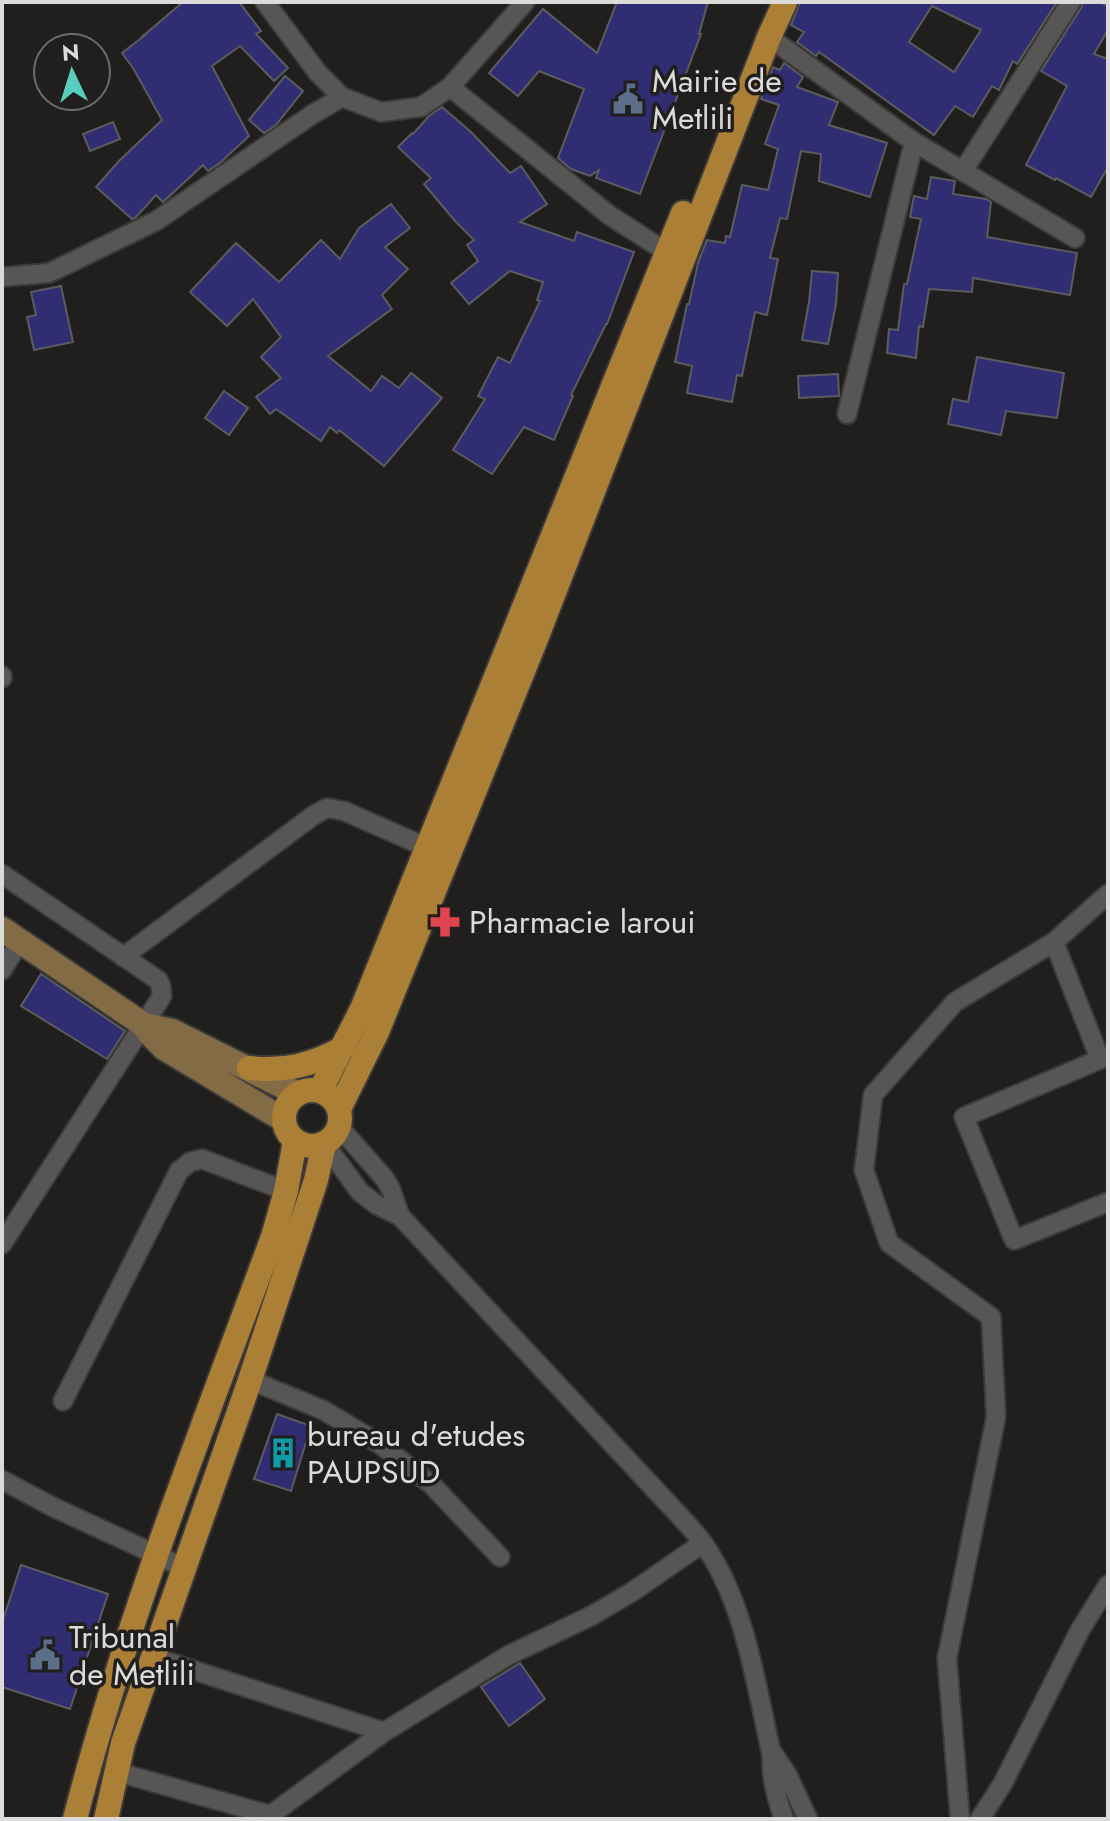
<svg xmlns="http://www.w3.org/2000/svg" width="1110" height="1821" font-family="Jost,sans-serif">
<style>
.building{fill:#302d73;stroke:#5b5c5f;stroke-width:2;fill-rule:evenodd}
.lines{fill:none;stroke-linecap:round;stroke-linejoin:round}
.street-casing{stroke:#3d3b3a;stroke-width:22}
.secondary-casing{stroke:#3d3b3a;stroke-width:28}
.primary-casing{stroke:#3d3b3a;stroke-width:28}
.street{stroke:#585654;stroke-width:18}
.secondary{stroke:#826b45;stroke-width:24}
.primary{stroke:#ac7f37;stroke-width:24}
.labels{text-anchor:middle;stroke-width:7;stroke-linejoin:round;paint-order:stroke}
.poi-label{font-size:32px;fill:#dcdbd9;stroke:#211f1d;text-anchor:start}
</style>
<rect width="100%" height="100%" fill="#211f1d"/>
<!-- building -->
<g class="building">
<polygon points="183,2 239,2 261,31 256,34 288,68 274,81 240,46 212,66 249,136 221,162 208,171 203,165 163,202 156,195 136,217 132,219 96,187 119,161 162,120 133,68 122,53 144,36 143,36"/>
<polygon points="617,2 708,2 699,34 701,34 640,194 596,178 599,170 590,176 571,169 558,158 584,89 539,71 518,96 489,73 543,9 597,53"/>
<path d="M800,2H1057L1017,64L1013,61L999,90L992,86L973,117L955,106L934,135L819,52L816,56L797,42L804,32L791,25ZM932,6L981,30L954,72L909,42Z"/>
<polygon points="1083,2 1100,2 1108,6 1108,30 1094,54 1108,59 1108,167 1091,197 1056,178 1055,180 1026,165 1067,86 1041,71 1081,8"/>
<polygon points="784,63 803,77 797,87 838,102 829,125 887,143 870,197 819,181 821,154 801,151 787,219 780,218 770,258 778,259 767,315 755,312 742,376 737,375 732,402 687,393 692,366 675,362 687,304 689,304 698,263 707,240 725,243 726,236 730,237 742,185 768,190 778,149 765,144 779,105 761,99 773,67 780,70"/>
<polygon points="285,76 303,91 276,125 264,133 249,120"/>
<polygon points="442,107 471,132 510,173 521,166 547,204 520,222 574,241 577,232 634,252 607,324 606,324 571,395 573,396 554,440 524,427 492,474 453,450 485,399 478,396 498,357 510,363 540,301 537,300 543,282 510,271 469,304 451,283 478,261 467,245 474,240 455,221 424,184 431,178 398,147 412,133 413,134 429,116"/>
<polygon points="113,122 120,139 90,151 83,134"/>
<polygon points="931,177 955,181 953,194 986,199 991,202 987,237 1077,253 1070,295 973,278 972,292 929,289 923,327 919,326 916,358 887,353 889,329 898,330 904,284 907,284 921,219 910,217 914,196 927,199"/>
<polygon points="391,204 410,228 385,247 408,269 382,295 392,309 328,356 371,391 382,376 399,388 411,373 442,398 384,466 339,430 337,433 330,427 321,441 276,409 270,414 256,397 281,378 261,357 281,337 253,299 227,326 190,292 236,243 279,282 321,240 340,259 359,228"/>
<polygon points="812,271 838,273 836,304 828,344 802,340 809,302"/>
<polygon points="61,286 73,342 34,350 27,317 36,315 31,292"/>
<polygon points="977,357 1064,373 1057,418 1006,411 1001,435 948,424 953,399 968,402"/>
<polygon points="838,374 839,396 799,398 798,376"/>
<polygon points="224,391 248,408 229,435 205,418"/>
<polygon points="41,974 125,1031 107,1059 21,1006"/>
<polygon points="277,1414 311,1426 291,1491 254,1479"/>
<polygon points="21,1565 108,1594 70,1709 2,1687 2,1623"/>
<polygon points="520,1663 545,1699 509,1726 481,1687"/>
</g>
<g class="lines">
<!-- street casing -->
<g class="street-casing">
<g id="street">
<polyline points="265,2 318,73 342,97"/>
<polyline points="769,37 914,142 1075,238"/>
<polyline points="450,87 609,215 676,258"/>
<polyline points="963,171 1071,2"/>
<polyline points="2,277 49,273 156,221 313,114 342,97 381,112 421,107 450,87 525,2"/>
<polyline points="847,414 914,142"/>
<polyline points="2,676 2,678"/>
<polyline points="2,874 158,980 161,986 162,996 2,1244"/>
<polyline points="1054,942 1100,1059"/>
<polyline points="123,957 314,815 327,808 344,811 428,848"/>
<polyline points="2,970 20,941"/>
<polyline points="1108,1056 964,1117 1014,1240 1108,1202"/>
<polyline points="340,1128 385,1179 391,1190 400,1216"/>
<path d="M325,1144L360,1192L377,1205L400,1216L662,1497C676,1512 691,1527 703,1543C744,1601 755,1679 770,1747C773,1757 771,1767 773,1778C775,1792 779,1805 784,1819"/>
<polyline points="250,1380 323,1410 380,1444 432,1485 500,1557"/>
<polyline points="63,1401 179,1171 190,1162 202,1159 286,1191"/>
<polyline points="2,1480 55,1508 185,1568"/>
<polyline points="153,1657 384,1732"/>
<polyline points="772,1752 787,1774 808,1819"/>
<polyline points="117,1772 270,1815"/>
<polyline points="265,1819 384,1732 509,1655 591,1616 632,1592 703,1543"/>
<polyline points="960,1819 947,1658 996,1417 991,1317 889,1243 864,1170 873,1095 955,1002 1054,942 1108,894"/>
<polyline points="980,1819 1003,1783 1080,1630 1108,1585"/>
</g>
</g>
<!-- secondary casing -->
<g class="secondary-casing">
<g id="secondary">
<polyline points="2,929 144,1025 150,1034 164,1048 284,1120"/>
<polyline points="144,1025 172,1031 298,1094"/>
</g>
</g>
<!-- primary casing -->
<g class="primary-casing">
<g id="primary">
<path d="M249,1068C284,1072 313,1065 343,1048"/>
<circle cx="312" cy="1118" r="28"/>
<polyline points="320,1091 362,1009 683,213"/>
<polyline points="339,1109 377,1032 536,639 769,37 785,2"/>
<path d="M75,1819C126,1621 202,1429 273,1237L286,1191L295,1141"/>
<polyline points="106,1819 123,1743 250,1380 316,1180 324,1144"/>
</g>
</g>
<!-- street -->
<use href="#street" class="street"/>
<!-- secondary -->
<use href="#secondary" class="secondary"/>
<!-- primary -->
<use href="#primary" class="primary"/>
</g>
<!-- icons -->
<defs>
<g id="civic-bare" transform="scale(2.4)"><path d="M-.6-6.5H3V-4.5H.6V-3L4-1V1h2V6H-6V1h2V-1L-.6-3ZM-1.2 2.5V6h2.4V2.5Z" fill="#5c6f8a" stroke="#211f1d" stroke-width="2.5" paint-order="stroke"/></g>
<g id="pharmacy-bare" transform="scale(2.4)"><path d="M-2-6h4v4h4v4h-4v4h-4v-4h-4v-4h4Z" fill="#e0444e" stroke="#211f1d" stroke-width="2.5" paint-order="stroke"/></g>
<g id="building-bare" transform="scale(2.4)"><path d="M-4-6H4V6H1V3H-1V6H-4ZM-2.5-4.3h1.7v1.8h-1.7ZM.8-4.3h1.7v1.8H.8ZM-2.5-1h1.7V.8h-1.7ZM.8-1h1.7V.8H.8Z" fill="#0f9aa8" stroke="#211f1d" stroke-width="2.5" paint-order="stroke"/></g>
</defs>
<g fill-rule="evenodd">
<use href="#civic-bare" x="628" y="99"/>
<use href="#pharmacy-bare" x="445" y="922"/>
<use href="#building-bare" x="283" y="1453"/>
<use href="#civic-bare" x="45" y="1655"/>
</g>
<g class="labels">
<!-- poi labels -->
<g class="poi-label">
<text x="652" y="92">Mairie de<tspan x="652" dy="37">Metlili</tspan></text>
<text x="469" y="933">Pharmacie laroui</text>
<text x="307" y="1446">bureau d'etudes<tspan x="307" dy="37">PAUPSUD</tspan></text>
<text x="69" y="1648">Tribunal<tspan x="69" dy="37">de Metlili</tspan></text>
</g>
</g>
<!-- border -->
<rect width="1110" height="1821" fill="none" stroke="#dcdbd9" stroke-width="8"/>
<!-- north arrow -->
<g transform="translate(72 72) rotate(356)"><circle r="38" fill="#211f1d" stroke="#6c6a68" stroke-width="2"/>
<path d="M0-6L14 30L0 20L-14 30Z" fill="#59cebe"/>
<text y="-12" font-size="22" font-weight="bold" text-anchor="middle" fill="#dcdbd9">N</text>
</g>
</svg>
